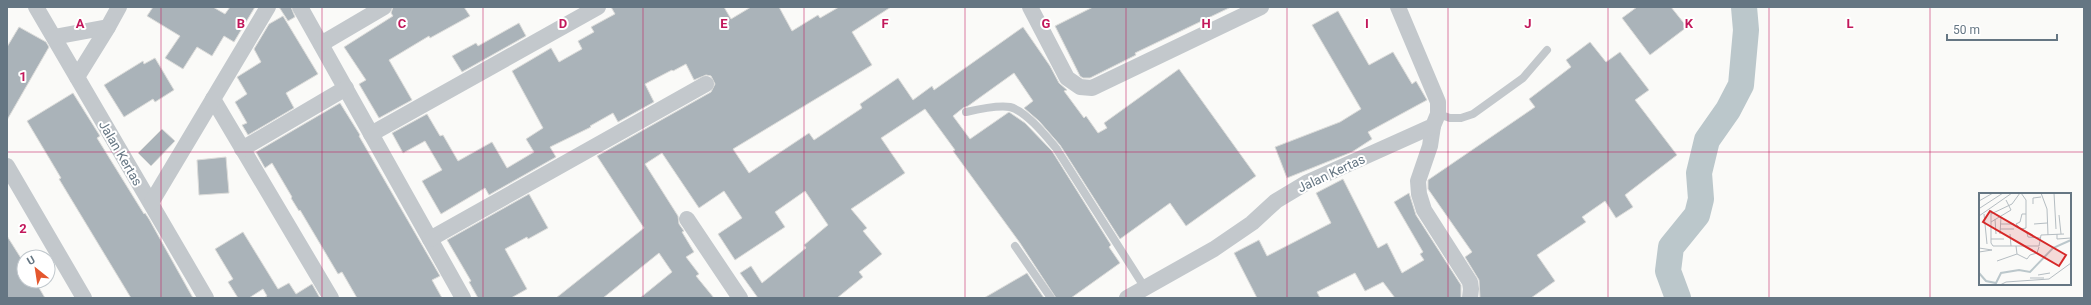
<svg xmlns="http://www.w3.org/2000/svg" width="2091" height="305" font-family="Roboto,sans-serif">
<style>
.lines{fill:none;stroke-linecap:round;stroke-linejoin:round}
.river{stroke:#bbc7cb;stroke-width:26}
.building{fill:#aab3b9;stroke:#dcdcda}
.lane{stroke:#c3c8cc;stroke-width:8}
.street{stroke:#c3c8cc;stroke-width:16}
.grid{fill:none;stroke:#c2185b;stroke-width:1;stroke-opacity:0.55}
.labels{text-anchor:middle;stroke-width:4;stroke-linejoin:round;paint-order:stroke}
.street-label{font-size:13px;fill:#657683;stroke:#fff}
.inset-river{fill:none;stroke:#bbc7cb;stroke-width:2}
.inset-road{fill:none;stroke:#b5bdc2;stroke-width:1}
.view{fill:#d62828;fill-opacity:0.15;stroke:#d62828;stroke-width:2}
.inset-edge{fill:none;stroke:#657683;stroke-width:2}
.grid-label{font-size:13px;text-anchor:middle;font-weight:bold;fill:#c2185b;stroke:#fff;stroke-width:4;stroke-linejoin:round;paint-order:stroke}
</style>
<rect width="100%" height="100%" fill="#fafaf8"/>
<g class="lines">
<!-- river -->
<polyline class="river" points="1678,298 1668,271 1671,247 1697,215 1701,199 1699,173 1707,140 1728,110 1741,85 1746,30 1744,7"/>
</g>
<!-- building -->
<g class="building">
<polygon points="153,7 213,7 225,14 230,7 255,7 234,42 224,36 212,56 197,47 183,69 165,58 180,36 147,16"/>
<polygon points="279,7 291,7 295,17 288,21"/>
<polygon points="393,7 464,7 470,16 430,38 429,36 389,60 412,100 379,118 359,84 366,80 344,47 393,16 391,13"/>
<polygon points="611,7 724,7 731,19 751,7 779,7 792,31 818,15 820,18 839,7 891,7 852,32 872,65 733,149 749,173 809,133 814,140 862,108 860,104 898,78 913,100 932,86 934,90 1023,27 1050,66 1059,83 1067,90 1064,91 1084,118 1086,116 1098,133 1107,128 1104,123 1179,69 1256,176 1186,226 1170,203 1120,239 1060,145 1039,121 1024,108 1033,101 1014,73 968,106 963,108 953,116 970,139 1009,112 1025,123 1052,151 1111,245 1109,247 1120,263 1071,298 1056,298 1020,243 953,151 955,150 925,109 881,138 905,173 851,209 867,228 863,231 882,254 859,272 863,277 837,298 758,298 740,273 751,266 762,283 806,248 804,245 828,225 805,191 775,212 785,227 735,260 718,234 742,218 724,191 699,208 662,153 645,164 678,216 679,224 684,231 682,232 694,252 686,257 699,274 696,276 714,298 640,298 672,272 659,253 603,298 556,298 644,228 597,156 711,92 715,84 711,76 706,75 694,80 686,64 673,71 672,70 645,84 654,102 618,122 613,113 590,126 591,127 550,147 556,157 489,195 485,188 441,214 422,181 442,170 425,141 403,153 392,133 427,114 440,136 443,135 458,161 492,142 507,168 534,152 526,139 543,128 512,71 551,48 559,62 582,49 578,41 594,32 591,27 615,14"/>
<polygon points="1093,7 1231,7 1135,53 1136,55 1090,78 1083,78 1080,76 1055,26"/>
<polygon points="1637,7 1671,7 1687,27 1650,55 1622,18"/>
<polygon points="1338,11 1369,65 1393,52 1412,84 1416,81 1427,100 1368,132 1372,139 1352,152 1287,178 1275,147 1340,122 1361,109 1312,25"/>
<polygon points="283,16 318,74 286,93 294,108 248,135 242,125 247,123 235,102 247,94 237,77 261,62 254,49 269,24"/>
<polygon points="519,23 526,36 462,72 452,56 476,43 478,46"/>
<polygon points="19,27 46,42 49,47 7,120 7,47"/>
<polygon points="1590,42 1606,62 1620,52 1649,90 1635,100 1677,155 1625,195 1633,207 1616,218 1605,201 1582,217 1586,222 1537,255 1555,281 1531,298 1480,298 1479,280 1465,257 1472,252 1428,189 1428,180 1535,107 1529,99 1571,67 1566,60"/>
<polygon points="155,58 174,90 155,102 153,99 124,117 104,85 143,61 144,64"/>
<polygon points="73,93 100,136 97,138 144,214 145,213 149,219 193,298 131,298 59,179 61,178 27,121"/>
<polygon points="340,103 360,135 359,136 440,276 432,280 442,298 357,298 342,272 338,274 300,210 299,211 291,198 292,197 272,163 265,168 256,152"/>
<polygon points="162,129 175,141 151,166 138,153"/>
<polygon points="226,157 229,193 199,195 197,160"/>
<polygon points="1343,179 1378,248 1387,243 1402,273 1424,260 1420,254 1423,252 1394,202 1409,193 1416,215 1461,285 1461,298 1395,298 1383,282 1365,291 1355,273 1317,292 1320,298 1257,298 1234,253 1259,240 1267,256 1331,223 1316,193"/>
<polygon points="529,194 548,228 528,239 527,237 505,249 527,289 511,298 478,298 469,282 471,281 447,240"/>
<polygon points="243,232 278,289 289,283 296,294 312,284 320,298 264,298 267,296 263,289 249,298 238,298 228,282 233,279 215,249"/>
<polygon points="7,236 24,263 24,281 35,281 45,298 7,298"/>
<polygon points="1027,273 1044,298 984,298"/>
</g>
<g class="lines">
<!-- lane -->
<g class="lane">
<path d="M966,112C979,109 997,105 1010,107C1026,111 1046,136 1056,148L1145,288"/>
<polyline points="1438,114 1450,118 1461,118 1473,114 1523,78 1547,50"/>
<polyline points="1015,246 1051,298"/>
</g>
<!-- street -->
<g class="street">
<polyline points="36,7 206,298"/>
<polyline points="300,7 463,298"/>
<polyline points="1030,7 1067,78 1080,87 1092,88 1261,7"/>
<polyline points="54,37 108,27 119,7"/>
<polyline points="321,44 384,7"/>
<polyline points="77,77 108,27"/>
<polyline points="213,99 331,298"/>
<polyline points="1433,126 1430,146 1418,181 1419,194 1424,210 1470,282 1471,289 1470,298"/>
<polyline points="371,134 598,7"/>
<polyline points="242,149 346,88"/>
<polyline points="7,166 84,298"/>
<polyline points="151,203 268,7"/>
<polyline points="687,219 740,298"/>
<polyline points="430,239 706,84"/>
<polyline points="1127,298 1214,249 1252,223 1276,201 1306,183 1433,126 1438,114 1438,102 1398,7"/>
</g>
</g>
<!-- grid -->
<path class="grid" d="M161,7V298M322,7V298M483,7V298M643,7V298M804,7V298M965,7V298M1126,7V298M1287,7V298M1448,7V298M1608,7V298M1769,7V298M1930,7V298M7,152H2084"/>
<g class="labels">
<!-- street labels -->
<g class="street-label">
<text transform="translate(121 153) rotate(60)" y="5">Jalan Kertas</text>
<text transform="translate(1331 173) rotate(-25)" y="5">Jalan Kertas</text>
</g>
</g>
<!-- overview -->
<g transform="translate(1979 193)">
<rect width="92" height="92" fill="#fafaf8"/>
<path class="inset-river" d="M0,80L7,88L17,90L22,80L40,77L51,79L74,55L92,47"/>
<path class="inset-road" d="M42,0L47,7V35L42,36L37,31L41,29L43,21H47M62,0L68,16L69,42M75,0L77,36M0,8L14,0M54,11V5L62,4M1,15L24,0M12,17V50L14,53H60L62,42L85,41M5,21L8,51M12,21L33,11L41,0M18,22L22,24L21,41M80,22L82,41M0,23L33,0M16,26L17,41M0,27V53M12,29L32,17L27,7M21,31H35M55,31L68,30M21,36H35M48,40L49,44L62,45M31,41L32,53M78,41V46L92,45M12,46H25M37,53L38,61L48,66L51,62L58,60L60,54M0,55L13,57L0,59M18,68L38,61M59,82L71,80M51,85H65M21,92L27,89L70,86L92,70"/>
<path class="view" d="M11,18L87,62L80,73L4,29Z"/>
<rect width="92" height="92" class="inset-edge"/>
</g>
<g class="grid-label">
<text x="80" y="28">A</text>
<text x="241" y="28">B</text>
<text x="402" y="28">C</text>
<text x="563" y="28">D</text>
<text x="724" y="28">E</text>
<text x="885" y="28">F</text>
<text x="1046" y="28">G</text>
<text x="1206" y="28">H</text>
<text x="1367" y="28">I</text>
<text x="1528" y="28">J</text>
<text x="1689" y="28">K</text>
<text x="1850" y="28">L</text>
<text x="23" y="81">1</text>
<text x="23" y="233">2</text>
</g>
<!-- border -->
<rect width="2091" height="305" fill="none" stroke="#657683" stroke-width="16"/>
<!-- north arrow -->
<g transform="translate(36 269) rotate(330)"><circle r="19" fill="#ffffff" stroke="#c1c8cd"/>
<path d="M0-3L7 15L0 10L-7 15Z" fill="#e4572e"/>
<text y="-6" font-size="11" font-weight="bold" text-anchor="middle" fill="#657683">U</text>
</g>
<!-- scale -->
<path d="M1947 34v6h110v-6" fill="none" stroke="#657683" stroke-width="2"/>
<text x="1953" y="34" font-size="12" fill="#657683" stroke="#ffffff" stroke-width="3" paint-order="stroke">50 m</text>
</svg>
